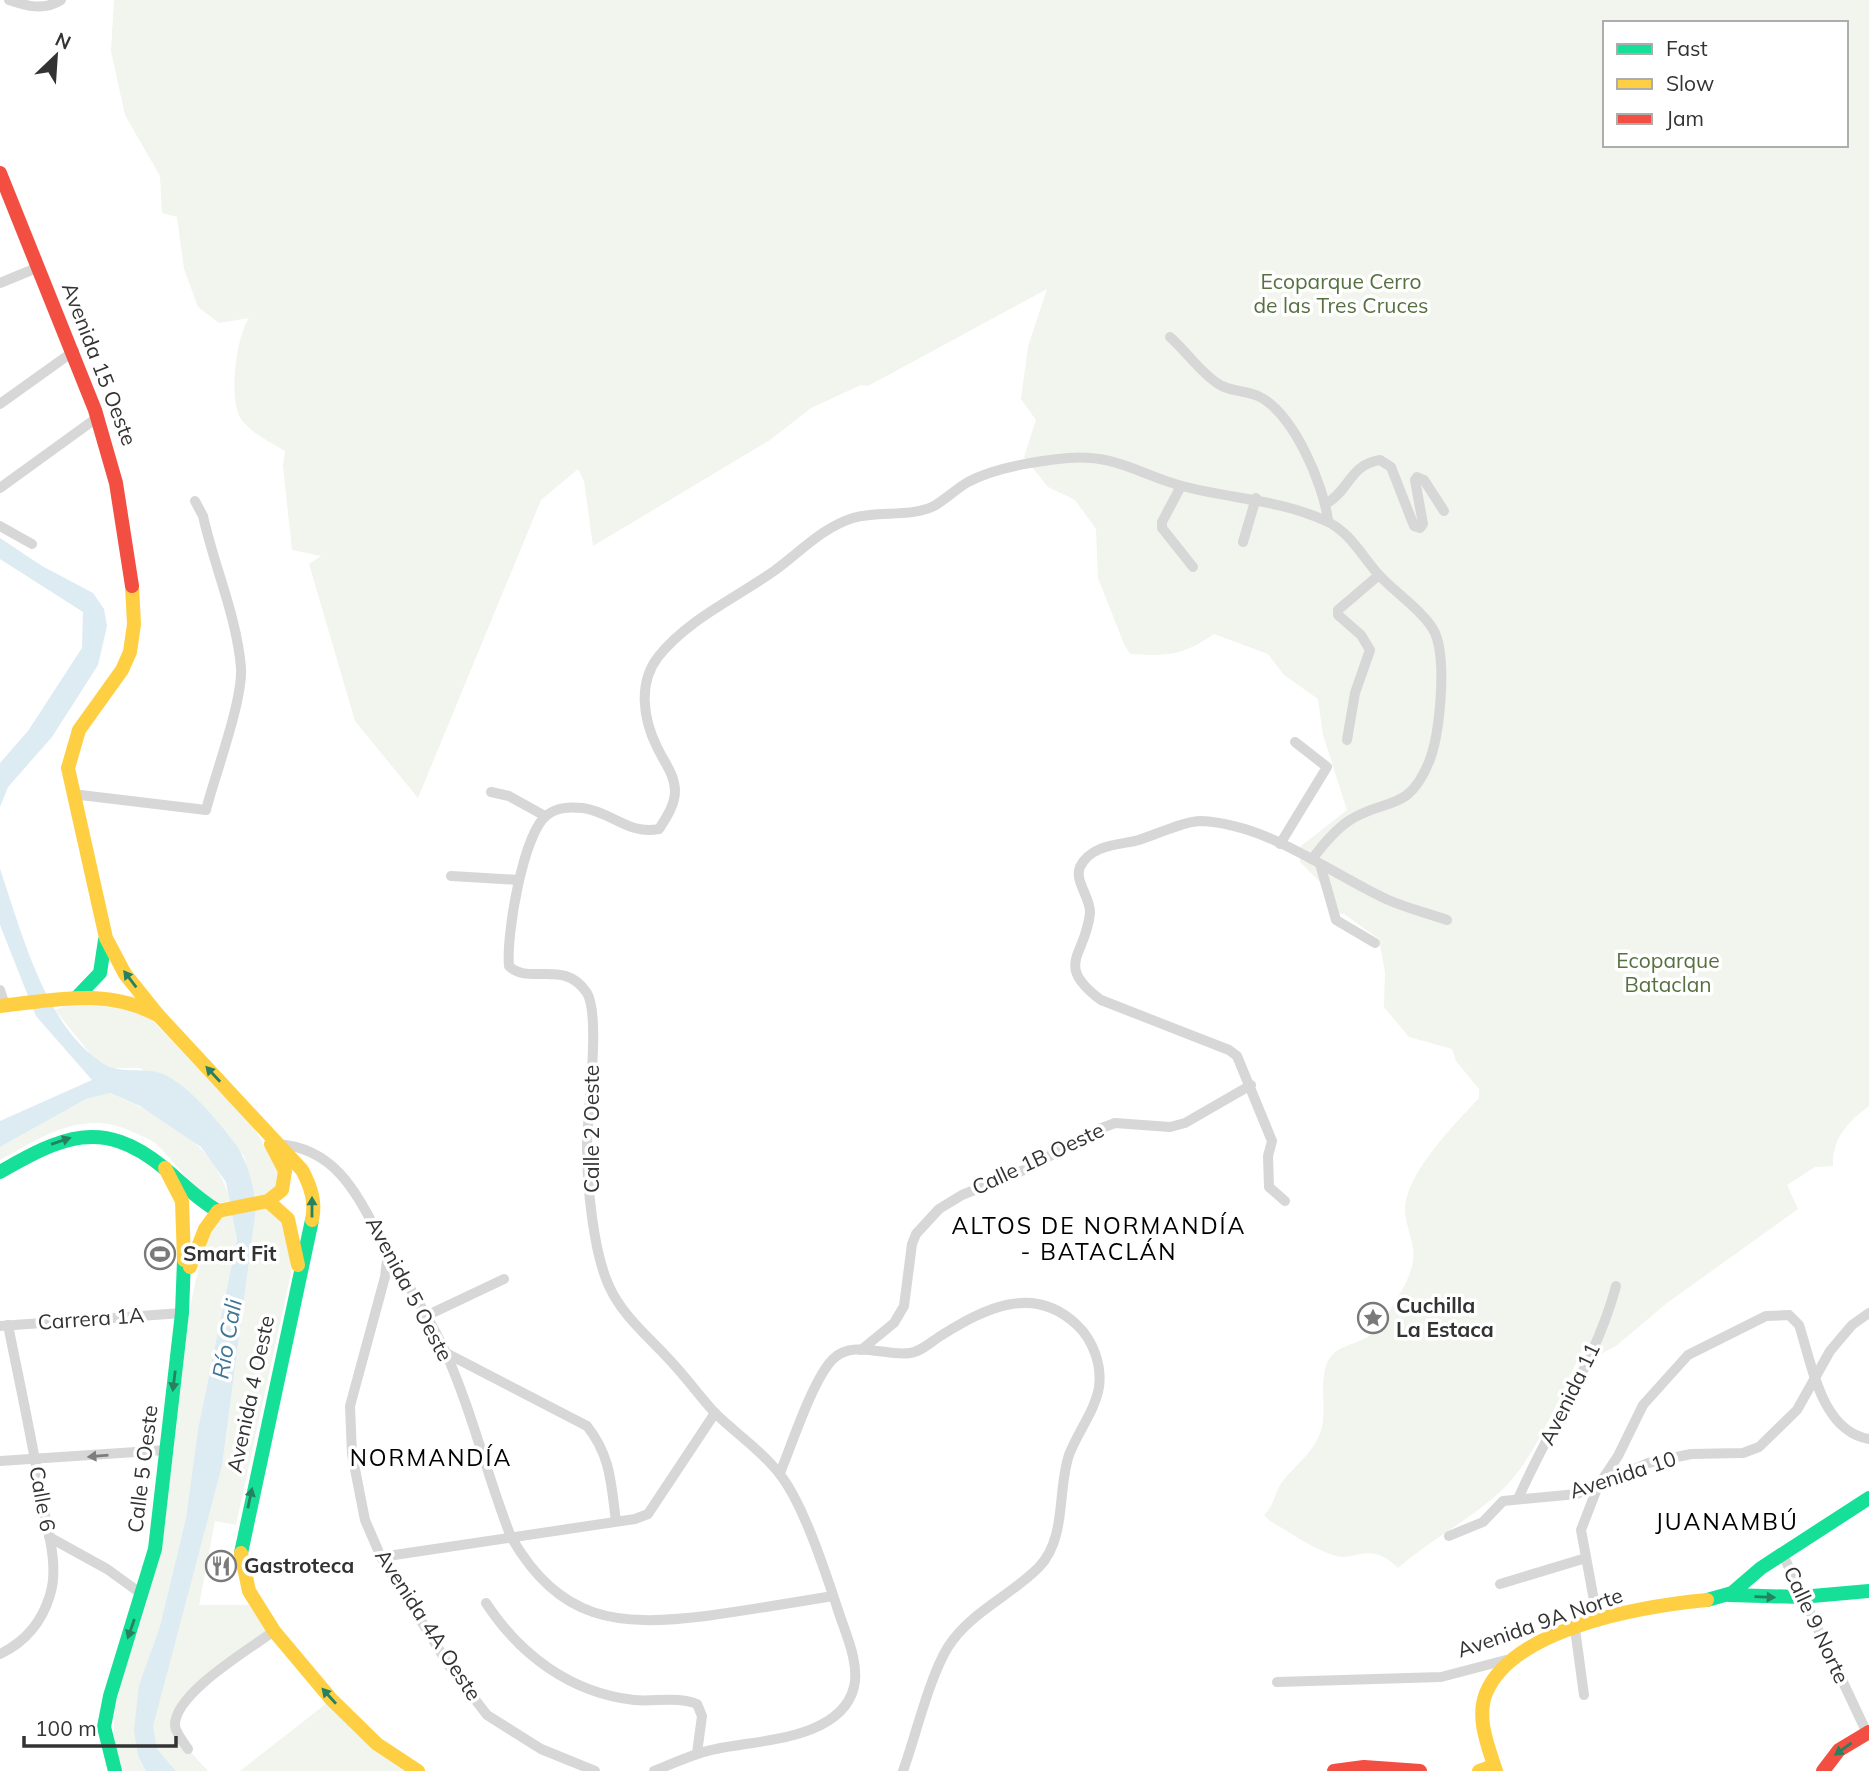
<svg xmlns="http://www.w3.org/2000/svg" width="1869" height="1771" font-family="Mulish,sans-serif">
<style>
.green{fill:#f1f5ed;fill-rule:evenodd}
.water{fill:#ddebf3}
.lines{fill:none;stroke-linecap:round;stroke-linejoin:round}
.street{stroke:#d7d7d7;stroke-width:10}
.fast{stroke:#16e098;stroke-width:14}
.slow{stroke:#ffcf43;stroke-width:14}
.jam{stroke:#f24e42;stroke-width:14}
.oneway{fill:#268160}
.oneway2{fill:#7d7d7d}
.labels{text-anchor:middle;stroke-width:7;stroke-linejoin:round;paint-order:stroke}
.park-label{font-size:21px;fill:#56703f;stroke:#fff}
.street-label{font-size:21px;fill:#333;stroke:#fff}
.poi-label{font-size:21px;font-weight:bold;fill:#333;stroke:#fff;text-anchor:start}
.neighbourhood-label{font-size:23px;letter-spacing:2px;fill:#000;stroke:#fff}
.water-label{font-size:23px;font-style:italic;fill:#3f7597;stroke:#fff}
</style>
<rect width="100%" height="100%" fill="#fff"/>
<!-- green -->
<g class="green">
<path d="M114,0H1869V1106C1848,1122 1832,1138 1833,1166L1815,1167L1787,1185L1798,1209L1667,1303L1616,1346L1597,1356L1582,1351C1560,1394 1537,1457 1501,1491C1470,1520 1431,1539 1398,1568C1369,1539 1355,1563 1333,1555C1311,1548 1290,1532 1270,1521L1264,1515C1274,1506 1275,1492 1282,1482C1297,1463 1320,1448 1323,1421C1325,1403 1320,1381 1327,1363C1339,1337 1368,1351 1387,1316C1398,1295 1417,1272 1413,1248C1411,1234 1404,1220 1405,1206C1409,1170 1455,1124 1479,1098V1089L1456,1061L1452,1049L1409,1037L1384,1007L1385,972L1379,939L1344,914L1332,912L1323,885L1300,862L1301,846L1347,810L1323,735L1318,699L1284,675L1268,654L1214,634C1182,656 1168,656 1130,654L1124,644L1098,578L1096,529L1075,500L1048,487L1024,457L1036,420L1021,399L1028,347L1047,289L868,386L861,385L811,408L770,440L593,546L584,481L578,469L541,500L418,798L355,721L309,564L321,556L292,550L283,466L285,451C270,442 252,434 241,419C228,400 236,337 249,318L219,323L198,307L184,269L177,217L162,213L160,176L125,115L111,51ZM1605,23H1846V145H1605Z"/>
<path d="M68,1005C98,1005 127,1003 153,1021L255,1129L279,1173L277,1187L266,1196H255L244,1156L199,1103L140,1068H112L93,1057L55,1010Z"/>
<path d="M109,1093C160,1114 217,1144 230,1201L215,1204C190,1188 177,1163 155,1143C148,1138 139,1135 131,1131C82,1109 42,1137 0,1160V1147L86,1099Z"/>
<polygon points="263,1206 287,1219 291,1273 236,1525 215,1521 199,1605 249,1605 270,1635 187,1696 175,1728 188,1749 208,1771 176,1771 157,1749 152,1726 222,1466 256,1209"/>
<path d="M234,1214L237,1239L198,1429L186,1518L160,1626L139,1685L138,1756L146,1771H123C100,1722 126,1670 141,1622C167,1542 172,1458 182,1375C189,1319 192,1265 220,1216Z"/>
<polygon points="327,1703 408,1771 240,1771"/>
</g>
<!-- water -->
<g class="water">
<polygon points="0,538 42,566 93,593 104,609 107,626 98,665 52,737 8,787 0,807 0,763 28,731 82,648 83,612 0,559"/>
<path d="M0,869C21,930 47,1034 108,1066C122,1073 144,1068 160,1073C187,1082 220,1124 237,1146C248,1163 255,1189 256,1209L222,1466L153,1726L157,1749L176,1771H146L138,1756L134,1730L139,1685L160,1626L186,1518L198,1429L237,1239L226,1182L201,1147L140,1106L110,1093L86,1099L0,1147V1121L92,1080L36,1016L0,925Z"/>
</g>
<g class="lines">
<!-- street -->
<g class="street">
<path d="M9,0C26,6 44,11 61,0"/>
<polyline points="0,283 39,267"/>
<path d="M1170,337C1186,351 1200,372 1217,383C1229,392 1245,390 1258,396C1293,412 1324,485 1328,521"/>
<polyline points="0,404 74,351"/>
<polyline points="1181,486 1162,522 1162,528 1193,567"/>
<polyline points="0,488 98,417"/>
<path d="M1326,504C1351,489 1349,465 1380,460L1391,467L1414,526L1420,528L1423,524L1415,480L1417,477L1424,480L1444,511"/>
<polyline points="0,526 32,544"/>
<polyline points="1243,542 1256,498"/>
<polyline points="1347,740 1355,693 1370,650 1361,635 1338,615 1338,610 1379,575"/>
<polyline points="491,792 509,796 545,816"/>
<path d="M72,794L206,810C215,775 243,700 241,668C237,617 214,566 203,516L195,501"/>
<polyline points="1280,844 1327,767 1295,742"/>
<polyline points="1320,864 1336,920 1375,943"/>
<polyline points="451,876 519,880"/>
<polyline points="0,990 5,1005"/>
<path d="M278,1144C343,1149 361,1205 389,1254C408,1286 429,1316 445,1351C472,1411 487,1476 511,1537C560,1621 616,1627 706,1616C749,1610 791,1603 833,1596"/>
<path d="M1285,1201L1269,1187L1268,1156L1272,1141L1237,1056L1229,1050L1101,1000C1053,964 1086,956 1090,913C1091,898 1074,881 1080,867C1090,846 1115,845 1135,841C1154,836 1183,821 1201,821C1268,824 1328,872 1386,899C1406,908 1427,913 1447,920"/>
<polyline points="388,1252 385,1277 350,1406 352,1454 365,1520 381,1557 450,1667 487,1715 541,1749 595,1771"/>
<polyline points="428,1315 504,1279"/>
<polyline points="0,1326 182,1313"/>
<polyline points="861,1350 894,1323 904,1306 912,1244 916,1234 939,1209 962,1195 1024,1170 1099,1129 1115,1123 1170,1127 1185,1123 1251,1085"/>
<path d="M446,1353L587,1426C611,1456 611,1484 616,1521"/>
<polyline points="0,1461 166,1450"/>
<path d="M780,1473C792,1444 813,1379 833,1359C853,1339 887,1357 910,1353C921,1352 933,1340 942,1335C984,1309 1033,1283 1077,1325C1093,1340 1102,1365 1099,1387C1095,1411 1077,1433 1069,1455C1057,1490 1067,1538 1039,1567C1012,1595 970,1612 948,1647C929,1678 916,1735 903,1771"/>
<path d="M1518,1499C1549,1427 1596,1362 1616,1286"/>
<polyline points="1449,1536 1483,1522 1503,1501 1577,1494 1648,1463 1691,1454 1743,1453 1759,1447 1797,1410 1830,1351 1852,1325 1869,1313"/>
<polyline points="49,1537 107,1569 143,1595"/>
<polyline points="1783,1555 1867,1733"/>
<polyline points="381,1557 635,1519 648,1514 715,1413"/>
<polyline points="1500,1584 1586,1558"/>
<path d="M486,1603C520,1655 571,1693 634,1700C655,1702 678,1696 697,1704L702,1716L697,1753"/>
<path d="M1598,1622L1581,1530L1598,1486L1618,1456L1643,1405L1688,1355L1766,1316L1789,1315L1799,1325C1812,1364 1821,1431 1869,1439"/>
<polyline points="1575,1629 1584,1695"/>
<path d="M0,1654C25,1642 42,1622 50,1595C59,1567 48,1532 43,1505C33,1444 20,1385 8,1325"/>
<polyline points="1277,1682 1441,1677 1506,1660"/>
<path d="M188,1749C184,1743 176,1733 175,1726C173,1694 250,1649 274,1631"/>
<path d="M654,1771C675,1763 694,1753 716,1749C757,1740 841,1740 854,1687C860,1662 844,1630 837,1607C825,1571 802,1500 778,1472C760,1449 735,1433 714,1412C697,1393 682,1372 664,1354C644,1333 621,1313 609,1286C593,1251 587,1184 587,1146C587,1115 601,1016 587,993C564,958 529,986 509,966C506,936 523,833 547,815C558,807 569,807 583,808C612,812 628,835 659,829C666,818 675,805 675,791C675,775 664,762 657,747C643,719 638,683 658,657C688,619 736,598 774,571C799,553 823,527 853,518C879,510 909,518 934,506C946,499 956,489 968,482C996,467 1037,461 1068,458C1117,454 1142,476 1186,487C1233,499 1281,500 1326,521C1349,531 1362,556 1378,574C1393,591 1427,614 1435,633C1447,661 1440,734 1429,762C1408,813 1387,797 1350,820C1335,830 1323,845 1312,859"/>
</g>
<!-- fast -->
<g class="fast">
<polyline points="77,997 100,973 105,940"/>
<path d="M0,1172C61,1137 102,1117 163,1167C181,1182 197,1199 218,1211"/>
<polyline points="241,1553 312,1220"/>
<polyline points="1729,1595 1801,1597 1869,1591"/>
<polyline points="1707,1600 1732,1593 1761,1568 1869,1498"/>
<polyline points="115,1771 104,1727 110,1696 155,1549 182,1313 184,1260"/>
</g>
<!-- slow -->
<g class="slow">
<polyline points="132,586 134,624 130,652 122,670 79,730 68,768 106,938 125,974 158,1015"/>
<path d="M0,1006C55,1000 108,987 159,1016L302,1170C311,1187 316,1202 312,1220"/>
<polyline points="165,1168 182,1201 184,1260"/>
<polyline points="268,1201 288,1219 298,1265"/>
<polyline points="190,1267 205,1229 218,1211 268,1201 282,1190 285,1171 271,1144"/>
<polyline points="241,1553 249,1591 274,1631 331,1699 377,1744 418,1771"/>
<polyline points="1479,1771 1493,1766"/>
<path d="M1496,1771C1488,1746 1476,1718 1486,1693C1514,1627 1644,1606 1707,1600"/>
</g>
<!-- jam -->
<g class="jam">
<polyline points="0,173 95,410 116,483 132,586"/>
<polyline points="1334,1771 1364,1767 1420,1771"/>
<polyline points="1823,1771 1839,1750 1869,1732"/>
</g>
</g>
<!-- one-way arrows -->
<defs><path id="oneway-solid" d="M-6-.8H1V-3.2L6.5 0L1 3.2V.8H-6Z" transform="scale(1.75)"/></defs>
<g class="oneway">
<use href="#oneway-solid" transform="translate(130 979) rotate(-127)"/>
<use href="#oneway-solid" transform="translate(213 1074) rotate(-133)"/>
<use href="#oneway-solid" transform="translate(61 1141) rotate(-19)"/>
<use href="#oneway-solid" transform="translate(312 1207) rotate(-90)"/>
<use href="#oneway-solid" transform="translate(174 1381) rotate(97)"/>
<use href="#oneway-solid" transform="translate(250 1498) rotate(-78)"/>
<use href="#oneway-solid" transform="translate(1765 1597) rotate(2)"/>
<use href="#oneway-solid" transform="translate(131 1629) rotate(109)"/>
<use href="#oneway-solid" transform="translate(329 1696) rotate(-132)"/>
<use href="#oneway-solid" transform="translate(1843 1749) rotate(144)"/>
</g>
<use class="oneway2" href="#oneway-solid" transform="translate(98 1456) rotate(175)"/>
<!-- icons -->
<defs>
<g id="stadium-ring" transform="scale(1.575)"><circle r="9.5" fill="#fff" stroke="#7a7a7a" stroke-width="1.5"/><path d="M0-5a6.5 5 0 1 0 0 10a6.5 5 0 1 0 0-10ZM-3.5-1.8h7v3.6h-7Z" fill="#7a7a7a"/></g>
<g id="sight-ring" transform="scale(1.575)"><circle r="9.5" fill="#fff" stroke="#7a7a7a" stroke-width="1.5"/><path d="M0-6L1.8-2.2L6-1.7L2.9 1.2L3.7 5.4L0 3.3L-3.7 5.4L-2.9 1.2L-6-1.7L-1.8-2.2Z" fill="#7a7a7a"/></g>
<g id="restaurant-ring" transform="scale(1.575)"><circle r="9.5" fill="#fff" stroke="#7a7a7a" stroke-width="1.5"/><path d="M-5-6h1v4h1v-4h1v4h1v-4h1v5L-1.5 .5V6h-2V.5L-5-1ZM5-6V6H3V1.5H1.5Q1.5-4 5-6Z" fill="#7a7a7a"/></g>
</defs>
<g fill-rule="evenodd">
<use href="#stadium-ring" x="160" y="1254"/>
<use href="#sight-ring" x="1373" y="1318"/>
<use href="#restaurant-ring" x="221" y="1566"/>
</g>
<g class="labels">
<!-- park labels -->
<g class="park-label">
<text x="1341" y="289">Ecoparque Cerro<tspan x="1341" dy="24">de las Tres Cruces</tspan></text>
<text x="1668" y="968">Ecoparque<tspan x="1668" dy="24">Bataclan</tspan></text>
</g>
<!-- street labels -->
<g class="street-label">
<text transform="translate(99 364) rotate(69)" y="7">Avenida 15 Oeste</text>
<text transform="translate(592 1129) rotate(-90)" y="7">Calle 2 Oeste</text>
<text transform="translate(1038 1159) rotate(-25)" y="7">Calle 1B Oeste</text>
<text transform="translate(409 1289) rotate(62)" y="7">Avenida 5 Oeste</text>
<text transform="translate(91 1319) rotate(-4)" y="7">Carrera 1A</text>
<text transform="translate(251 1394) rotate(-78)" y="7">Avenida 4 Oeste</text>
<text transform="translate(1570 1394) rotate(-64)" y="7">Avenida 11</text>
<text transform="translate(143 1469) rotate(-83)" y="7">Calle 5 Oeste</text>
<text transform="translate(1623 1475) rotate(-18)" y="7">Avenida 10</text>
<text transform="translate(42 1499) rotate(80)" y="7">Calle 6</text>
<text transform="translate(1540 1623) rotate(-19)" y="7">Avenida 9A Norte</text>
<text transform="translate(428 1625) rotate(57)" y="7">Avenida 4A Oeste</text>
<text transform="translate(1816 1625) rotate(65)" y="7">Calle 9 Norte</text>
</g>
<!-- poi labels -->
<g class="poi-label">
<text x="183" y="1261">Smart Fit</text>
<text x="1396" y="1313">Cuchilla<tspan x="1396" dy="24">La Estaca</tspan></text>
<text x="244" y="1573">Gastroteca</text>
</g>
<!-- neighbourhood labels -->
<g class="neighbourhood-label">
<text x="1099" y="1234">ALTOS DE NORMANDÍA<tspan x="1099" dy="26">- BATACLÁN</tspan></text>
<text x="431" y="1466">NORMANDÍA</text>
<text x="1727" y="1530">JUANAMBÚ</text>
</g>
<!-- water labels -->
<g class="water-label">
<text transform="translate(227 1339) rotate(-80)" y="8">Río Cali</text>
</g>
</g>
<!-- legend -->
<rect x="1603" y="21" width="245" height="126" fill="#ffffff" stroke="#adadad" stroke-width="2"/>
<rect x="1617" y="44" width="35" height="10" fill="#16e098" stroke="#adadad" stroke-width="2"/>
<text x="1666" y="56" font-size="21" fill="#333333">Fast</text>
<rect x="1617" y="79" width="35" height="10" fill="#ffcf43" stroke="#adadad" stroke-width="2"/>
<text x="1666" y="91" font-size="21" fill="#333333">Slow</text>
<rect x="1617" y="114" width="35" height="10" fill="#f24e42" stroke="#adadad" stroke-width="2"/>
<text x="1666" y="126" font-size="21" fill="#333333">Jam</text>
<!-- north arrow -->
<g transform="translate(56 56) rotate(25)" stroke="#ffffff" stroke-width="5" paint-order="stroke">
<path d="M0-5L12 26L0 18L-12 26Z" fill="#333333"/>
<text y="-10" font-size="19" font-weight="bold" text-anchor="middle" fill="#333333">N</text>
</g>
<!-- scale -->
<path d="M24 1736v10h152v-10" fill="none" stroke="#333333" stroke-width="3.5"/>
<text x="35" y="1736" font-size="21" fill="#333333" stroke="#ffffff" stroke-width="5" paint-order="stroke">100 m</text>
</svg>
